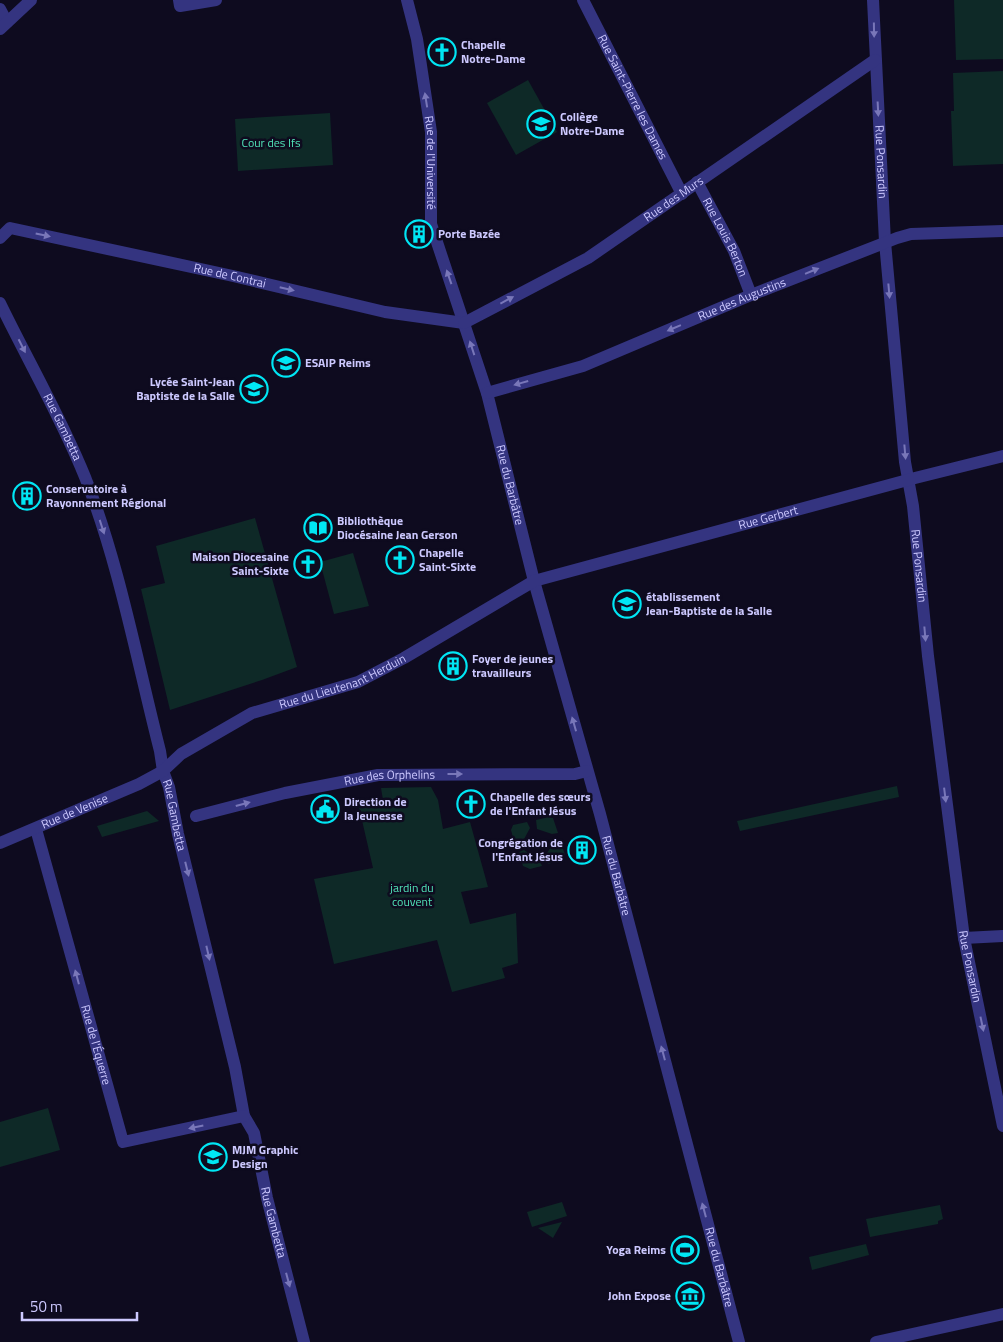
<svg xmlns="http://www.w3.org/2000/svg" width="1003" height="1342" font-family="'Titillium Web',sans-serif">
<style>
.green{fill:#0e2927}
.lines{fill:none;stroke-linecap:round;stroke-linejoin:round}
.minor{stroke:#343480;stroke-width:12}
.oneway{fill:#7977b9}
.labels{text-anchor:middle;stroke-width:5;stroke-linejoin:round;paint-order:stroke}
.poi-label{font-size:12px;font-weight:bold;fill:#cdc9ff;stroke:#0e0b1f;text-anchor:start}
.street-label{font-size:12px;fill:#cdc9ff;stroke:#0e0b1f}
.park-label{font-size:12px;fill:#51e3b8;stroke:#0e0b1f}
</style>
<rect width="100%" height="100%" fill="#0e0b1f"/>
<!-- green -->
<g class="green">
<polygon points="954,0 1003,0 1003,59 956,60"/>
<polygon points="1003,71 1003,164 953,166 951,111 954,111 953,73"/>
<polygon points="528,80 557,132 516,155 487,103"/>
<polygon points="330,113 333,165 238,171 235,119"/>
<polygon points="255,518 297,667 262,680 170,710 141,589 165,583 156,546"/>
<polygon points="353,553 369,606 334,614 320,562"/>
<polygon points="897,786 899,797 740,831 737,821"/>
<polygon points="431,787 438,800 443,829 470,822 488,887 461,892 470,924 516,913 518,963 502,968 505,978 452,992 437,940 334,964 314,879 373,868 358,803 383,800 381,788"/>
<polygon points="147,811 159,821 102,837 97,826"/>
<polygon points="549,817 553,818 558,833 552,834 537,829 536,820"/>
<polygon points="527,822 530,828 522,843 515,845 511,830 513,825"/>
<polygon points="560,840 565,855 562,860 548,864 545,856 555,841"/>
<polygon points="524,850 540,861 542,866 530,869 523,866 519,852"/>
<polygon points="48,1108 60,1150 0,1167 0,1122"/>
<polygon points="562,1202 567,1216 532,1227 527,1212"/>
<polygon points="940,1205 943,1219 938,1221 938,1224 870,1237 866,1219"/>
<polygon points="562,1222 553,1238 538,1228"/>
<polygon points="866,1244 869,1255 812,1270 809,1257"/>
</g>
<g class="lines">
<!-- minor -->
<g class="minor">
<polyline points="179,0 180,6 216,0"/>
<path id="s1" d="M407,0L417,39L431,132V224L487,393L534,581L600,814L739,1342"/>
<path id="s2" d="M583,0L682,194"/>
<path id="s3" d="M873,0L885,242L905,462L913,506L928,656L964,938L1003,1126"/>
<polyline points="0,9 7,22"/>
<polyline points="0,29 31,0"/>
<path id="s4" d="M697,182L734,251L751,295"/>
<path id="s5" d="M0,238L10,228L233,276L385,312L464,323"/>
<path id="s6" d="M0,303C28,361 61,417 85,477C119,563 137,661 160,751L163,771L169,787L178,834L235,1067L244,1116L254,1133L267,1198L304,1342"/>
<path id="s7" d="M464,323L588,258L875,60"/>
<path id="s8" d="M487,393L583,366L751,295L897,238L911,234L1003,231"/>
<path id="s9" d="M196,816L285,793L378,775L575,774L587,771"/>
<path id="s10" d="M36,829L123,1142L244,1116"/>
<path id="s11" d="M0,843L139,784L163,771L181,754L252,713L358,682L404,658L534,581L915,478L1003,456"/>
<polyline points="964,938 1003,936"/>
<polyline points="876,1342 1003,1314"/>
</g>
</g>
<!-- one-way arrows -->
<defs><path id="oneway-solid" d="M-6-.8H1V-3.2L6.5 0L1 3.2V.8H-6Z" transform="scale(1.25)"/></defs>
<g class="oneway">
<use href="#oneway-solid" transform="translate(874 30) rotate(89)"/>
<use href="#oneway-solid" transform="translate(426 100) rotate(-99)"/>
<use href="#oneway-solid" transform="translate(878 109) rotate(87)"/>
<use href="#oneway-solid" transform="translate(43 235) rotate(12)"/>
<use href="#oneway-solid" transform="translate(812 271) rotate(-22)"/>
<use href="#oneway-solid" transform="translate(449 277) rotate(-109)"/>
<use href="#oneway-solid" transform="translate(287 289) rotate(13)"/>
<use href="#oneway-solid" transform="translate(889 291) rotate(85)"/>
<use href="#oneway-solid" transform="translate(507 300) rotate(-28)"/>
<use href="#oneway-solid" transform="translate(674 328) rotate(157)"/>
<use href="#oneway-solid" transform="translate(22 346) rotate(63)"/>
<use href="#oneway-solid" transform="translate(472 348) rotate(-108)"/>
<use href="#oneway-solid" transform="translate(521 383) rotate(164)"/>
<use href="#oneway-solid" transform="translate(905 452) rotate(85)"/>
<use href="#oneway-solid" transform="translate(102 527) rotate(72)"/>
<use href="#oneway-solid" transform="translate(925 634) rotate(85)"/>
<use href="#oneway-solid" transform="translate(574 724) rotate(-106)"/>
<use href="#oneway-solid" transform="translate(455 774)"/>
<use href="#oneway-solid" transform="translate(945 795) rotate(83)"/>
<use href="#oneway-solid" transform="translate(243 804) rotate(-15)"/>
<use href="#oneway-solid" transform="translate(187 869) rotate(76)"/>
<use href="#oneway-solid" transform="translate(208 953) rotate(77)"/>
<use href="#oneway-solid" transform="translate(77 977) rotate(-105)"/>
<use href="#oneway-solid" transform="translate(982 1024) rotate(78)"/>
<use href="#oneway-solid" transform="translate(663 1053) rotate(-105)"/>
<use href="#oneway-solid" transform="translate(196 1127) rotate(168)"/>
<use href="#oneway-solid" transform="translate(704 1210) rotate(-105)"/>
<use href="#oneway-solid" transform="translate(288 1280) rotate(75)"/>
</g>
<!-- icons -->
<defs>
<g id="church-ring" transform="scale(1.4375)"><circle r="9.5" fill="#0e0b1f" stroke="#00e6f4" stroke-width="1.5"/><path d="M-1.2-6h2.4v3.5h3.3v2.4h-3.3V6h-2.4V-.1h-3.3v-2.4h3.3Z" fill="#00e6f4"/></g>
<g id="school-ring" transform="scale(1.4375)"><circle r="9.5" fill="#0e0b1f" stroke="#00e6f4" stroke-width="1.5"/><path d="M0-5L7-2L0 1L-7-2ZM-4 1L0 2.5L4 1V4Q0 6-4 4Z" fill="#00e6f4"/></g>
<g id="building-ring" transform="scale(1.4375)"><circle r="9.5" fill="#0e0b1f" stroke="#00e6f4" stroke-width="1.5"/><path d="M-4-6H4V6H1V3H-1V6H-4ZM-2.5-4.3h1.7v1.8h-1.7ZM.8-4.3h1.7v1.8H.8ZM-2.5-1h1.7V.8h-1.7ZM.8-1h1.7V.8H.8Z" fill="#00e6f4"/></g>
<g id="university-ring" transform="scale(1.4375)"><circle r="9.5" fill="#0e0b1f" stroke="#00e6f4" stroke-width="1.5"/><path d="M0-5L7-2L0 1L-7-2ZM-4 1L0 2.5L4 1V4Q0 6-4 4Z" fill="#00e6f4"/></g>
<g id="library-ring" transform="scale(1.4375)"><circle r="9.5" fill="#0e0b1f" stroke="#00e6f4" stroke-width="1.5"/><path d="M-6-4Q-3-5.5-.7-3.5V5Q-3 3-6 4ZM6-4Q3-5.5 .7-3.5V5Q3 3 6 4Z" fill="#00e6f4"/></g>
<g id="civic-ring" transform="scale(1.4375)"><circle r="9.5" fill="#0e0b1f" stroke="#00e6f4" stroke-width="1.5"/><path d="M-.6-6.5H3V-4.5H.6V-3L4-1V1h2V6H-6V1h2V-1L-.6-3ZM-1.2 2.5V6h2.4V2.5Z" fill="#00e6f4"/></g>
<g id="stadium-ring" transform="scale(1.4375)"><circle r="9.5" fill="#0e0b1f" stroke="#00e6f4" stroke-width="1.5"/><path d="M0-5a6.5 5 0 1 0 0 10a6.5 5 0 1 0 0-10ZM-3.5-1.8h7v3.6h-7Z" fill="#00e6f4"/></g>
<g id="museum-ring" transform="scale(1.4375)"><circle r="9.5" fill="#0e0b1f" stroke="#00e6f4" stroke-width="1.5"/><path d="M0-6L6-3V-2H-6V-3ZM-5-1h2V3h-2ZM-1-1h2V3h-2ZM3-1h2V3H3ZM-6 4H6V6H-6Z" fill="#00e6f4"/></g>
</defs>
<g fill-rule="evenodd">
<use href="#church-ring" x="442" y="52"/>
<use href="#school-ring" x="541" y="124"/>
<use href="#building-ring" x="419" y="234"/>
<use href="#university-ring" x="286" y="363"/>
<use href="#school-ring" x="254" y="389"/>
<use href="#building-ring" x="27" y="496"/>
<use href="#library-ring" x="318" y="528"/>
<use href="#church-ring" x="400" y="560"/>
<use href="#church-ring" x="308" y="564"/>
<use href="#university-ring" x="627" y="604"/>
<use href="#building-ring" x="453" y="666"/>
<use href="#church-ring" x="471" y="804"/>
<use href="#civic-ring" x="325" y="809"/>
<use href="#building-ring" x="582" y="850"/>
<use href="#university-ring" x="213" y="1157"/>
<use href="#stadium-ring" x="685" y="1250"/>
<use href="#museum-ring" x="690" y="1296"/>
</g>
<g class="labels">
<!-- poi labels -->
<g class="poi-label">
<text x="461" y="49">Chapelle<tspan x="461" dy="14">Notre-Dame</tspan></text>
<text x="560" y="121">Collège<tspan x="560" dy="14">Notre-Dame</tspan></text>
<text x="438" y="238">Porte Bazée</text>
<text x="305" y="367">ESAIP Reims</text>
<text x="235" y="386" text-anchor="end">Lycée Saint-Jean<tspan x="235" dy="14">Baptiste de la Salle</tspan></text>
<text x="46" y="493">Conservatoire à<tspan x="46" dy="14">Rayonnement Régional</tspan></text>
<text x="337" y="525">Bibliothèque<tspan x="337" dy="14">Diocésaine Jean Gerson</tspan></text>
<text x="419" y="557">Chapelle<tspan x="419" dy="14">Saint-Sixte</tspan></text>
<text x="289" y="561" text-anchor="end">Maison Diocesaine<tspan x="289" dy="14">Saint-Sixte</tspan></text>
<text x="646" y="601">établissement<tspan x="646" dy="14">Jean-Baptiste de la Salle</tspan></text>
<text x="472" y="663">Foyer de jeunes<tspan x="472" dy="14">travailleurs</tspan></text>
<text x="490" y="801">Chapelle des sœurs<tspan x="490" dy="14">de l'Enfant Jésus</tspan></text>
<text x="344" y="806">Direction de<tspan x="344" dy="14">la Jeunesse</tspan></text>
<text x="563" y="847" text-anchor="end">Congrégation de<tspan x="563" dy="14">l'Enfant Jésus</tspan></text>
<text x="232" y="1154">MJM Graphic<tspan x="232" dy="14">Design</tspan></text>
<text x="666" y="1254" text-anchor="end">Yoga Reims</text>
<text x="671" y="1300" text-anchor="end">John Expose</text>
</g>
<!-- street labels -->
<g class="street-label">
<text dy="4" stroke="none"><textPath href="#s2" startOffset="109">Rue Saint-Pierre les Dames</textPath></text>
<text dy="4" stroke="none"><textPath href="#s3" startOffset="162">Rue Ponsardin</textPath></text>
<text dy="4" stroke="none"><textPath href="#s1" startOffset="165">Rue de l'Université</textPath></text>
<text dy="4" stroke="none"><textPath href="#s7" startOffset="244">Rue des Murs</textPath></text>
<text dy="4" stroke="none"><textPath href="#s4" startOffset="62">Rue Louis Berton</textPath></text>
<text dy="4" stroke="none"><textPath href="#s5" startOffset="239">Rue de Contrai</textPath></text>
<text dy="4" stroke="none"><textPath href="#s8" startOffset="272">Rue des Augustins</textPath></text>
<text dy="4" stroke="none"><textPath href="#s6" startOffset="139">Rue Gambetta</textPath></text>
<text dy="4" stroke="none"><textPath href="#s1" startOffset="499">Rue du Barbâtre</textPath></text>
<text dy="4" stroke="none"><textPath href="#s11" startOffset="841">Rue Gerbert</textPath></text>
<text dy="4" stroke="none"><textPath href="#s3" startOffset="568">Rue Ponsardin</textPath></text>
<text dy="4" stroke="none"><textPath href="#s11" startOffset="381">Rue du Lieutenant Herduin</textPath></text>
<text dy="4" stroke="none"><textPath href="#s9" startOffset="198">Rue des Orphelins</textPath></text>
<text dy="4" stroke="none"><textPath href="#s11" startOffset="81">Rue de Venise</textPath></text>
<text dy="4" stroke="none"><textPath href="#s6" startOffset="544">Rue Gambetta</textPath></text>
<text dy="4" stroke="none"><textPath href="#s1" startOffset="904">Rue du Barbâtre</textPath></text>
<text dy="4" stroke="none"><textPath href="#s3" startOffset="972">Rue Ponsardin</textPath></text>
<text dy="4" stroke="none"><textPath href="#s10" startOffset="224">Rue de l'Équerre</textPath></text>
<text dy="4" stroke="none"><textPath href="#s6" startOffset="964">Rue Gambetta</textPath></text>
<text dy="4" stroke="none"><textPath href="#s1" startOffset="1309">Rue du Barbâtre</textPath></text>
</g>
<!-- park labels -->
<g class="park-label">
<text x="271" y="147">Cour des Ifs</text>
<text x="412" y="892">jardin du<tspan x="412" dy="14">couvent</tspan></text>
</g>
</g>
<!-- scale -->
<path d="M22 1312v8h115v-8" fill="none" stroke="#cdc9ff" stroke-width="2.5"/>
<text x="30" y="1312" font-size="15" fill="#cdc9ff" stroke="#0e0b1f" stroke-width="4" paint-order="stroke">50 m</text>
</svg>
